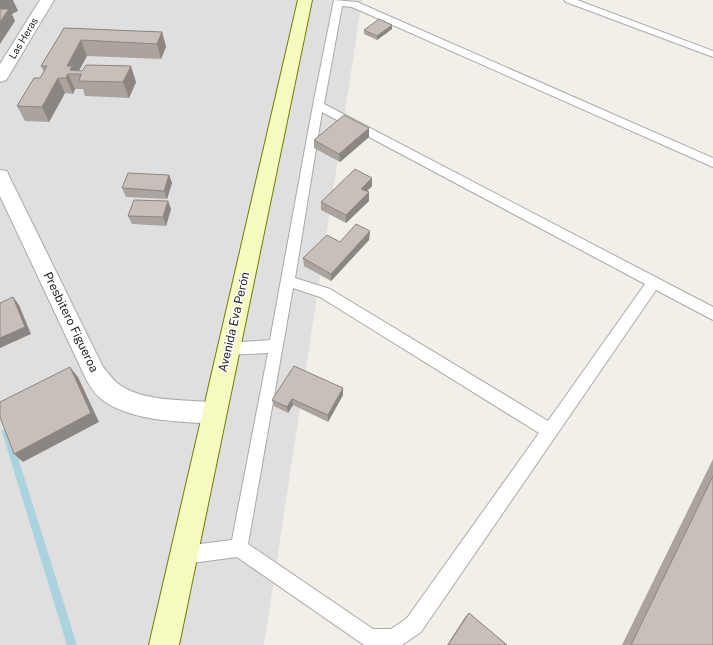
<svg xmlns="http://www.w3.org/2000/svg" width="713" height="645" font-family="'Public Sans',sans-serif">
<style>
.residential{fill:#e0dfdf}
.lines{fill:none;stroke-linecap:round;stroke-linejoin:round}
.stream{fill:#aad3df;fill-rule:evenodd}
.lane-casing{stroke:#a9a9a9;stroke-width:2}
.street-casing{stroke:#a9a9a9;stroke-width:2}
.secondary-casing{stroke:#707d05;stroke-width:2}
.lane{fill:#fff;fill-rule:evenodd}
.street{fill:#fff;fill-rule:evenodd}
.secondary{fill:#f7fabf;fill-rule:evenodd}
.wall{fill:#aba49e}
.shaded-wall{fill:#8b8681}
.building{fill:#c7bfb8;stroke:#8b8681}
.labels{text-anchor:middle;stroke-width:3;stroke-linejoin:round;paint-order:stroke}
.far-street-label{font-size:10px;fill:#222;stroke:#fff}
.street-label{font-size:12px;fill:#222;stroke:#fff}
</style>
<rect width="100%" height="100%" fill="#f2efe9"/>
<!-- residential -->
<polygon class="residential" points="0,0 362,0 264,645 0,645"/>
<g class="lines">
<!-- stream -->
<polygon class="stream" points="6,428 9,429 10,432 77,645 67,645 2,432 3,429"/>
<!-- lane casing -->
<g class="lane-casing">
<g id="lane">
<path d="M334,0L357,2L713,158V167L352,7L342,6L324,104L713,307V320L656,290L421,632L402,645H364L237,557L184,564L178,561L175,555L178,549L184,546L232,540L268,353L228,355L223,353L221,349L223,345L228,343L270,340L313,105ZM322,112L645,284L548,421L330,289L295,278ZM293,288L320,297L539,433L407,618L391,629H373L248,544Z"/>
<polygon points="564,0 577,0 713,51 713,57 566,2"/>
</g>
</g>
<!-- street casing -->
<g class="street-casing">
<g id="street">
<polygon points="40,0 54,0 8,77 6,80 0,82 0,64"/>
<path d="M0,170L7,171L9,176L103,367C108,372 112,379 117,383C141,402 185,400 214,402L223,405L226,413L223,421L214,424C179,421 129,422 100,398C95,394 91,387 87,381L0,196Z"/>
</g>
</g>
<!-- secondary casing -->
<g class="secondary-casing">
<polygon id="secondary" points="298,0 312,0 179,645 149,645"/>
</g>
<!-- lane -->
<use href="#lane" class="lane"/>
<!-- street -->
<use href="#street" class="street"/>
<!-- secondary -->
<use href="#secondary" class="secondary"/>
</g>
<!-- wall -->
<g class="wall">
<polygon points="64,28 162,32 166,47 161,59 87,56 79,71 136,82 129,98 85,96 83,89 75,89 73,94 65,93 49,122 25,121 17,106 40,78 44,72 41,66"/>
<polygon points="392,29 377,40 364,34 364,30"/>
<polygon points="369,137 340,162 314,148 314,140"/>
<polygon points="169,175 172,183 167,199 126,197 122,188"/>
<polygon points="372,178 372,186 367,191 369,192 369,201 346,223 321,210 321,202"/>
<polygon points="168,201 171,209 166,226 132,224 128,216"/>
<polygon points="370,231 369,240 331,281 304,266 303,258 340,242"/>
<polygon points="343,395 328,422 293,405 288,413 274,406 272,400"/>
<polygon points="713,459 713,645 622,645"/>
<polygon points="469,613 507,645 447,645 465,617"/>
</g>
<!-- shaded-wall -->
<g class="shaded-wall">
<polygon points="0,0 13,0 18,11 12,14 15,21 0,44"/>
<polygon points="392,25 392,29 377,40 377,36"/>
<polygon points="162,32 166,47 161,59 157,44"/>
<polygon points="81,40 87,56 77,74 70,74 67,66"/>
<polygon points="131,66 136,82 129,98 123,82"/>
<polygon points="68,74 75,89 73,94 66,78"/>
<polygon points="58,78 65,93 49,122 42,107"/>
<polygon points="369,128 369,137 340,162 339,154"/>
<polygon points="169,175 172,183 167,199 164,191"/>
<polygon points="372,178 372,186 361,197 361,189"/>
<polygon points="369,192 369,201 346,223 346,215"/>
<polygon points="168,201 171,209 166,226 163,217"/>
<polygon points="370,231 369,240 331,281 331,274"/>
<polygon points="13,297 19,305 31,334 0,348 0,338"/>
<polygon points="70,367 78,377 99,422 23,462 14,454"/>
<polygon points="343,388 343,395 328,422 328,415"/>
<polygon points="292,399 293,405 288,413 287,407"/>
</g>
<!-- building -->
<g class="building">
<polygon points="0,9 9,9 0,22"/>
<polygon points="379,19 392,25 377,36 364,30"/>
<polygon points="64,28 162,32 157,44 81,40 67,66 72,66 70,70 82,71 86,65 131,66 123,82 79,81 81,74 68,74 66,78 58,78 42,107 17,106 34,78 40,78 47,66 41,66"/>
<polygon points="344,115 369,128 339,154 314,140"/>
<polygon points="355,169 372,178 361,189 369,192 346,215 321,202"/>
<polygon points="128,173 169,175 164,191 122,188"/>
<polygon points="134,200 168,201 163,217 128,216"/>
<polygon points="356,224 370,231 331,274 303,258 327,235 340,242"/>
<polygon points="13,297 25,327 0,338 0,303"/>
<polygon points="294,366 343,388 328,415 292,399 287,407 272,400"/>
<polygon points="70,367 91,413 14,454 0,417 0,402"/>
<polygon points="713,476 713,645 631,645"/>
<polygon points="469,613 507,645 448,645"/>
</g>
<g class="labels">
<!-- far-street labels -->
<g class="far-street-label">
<text transform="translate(23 38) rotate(-59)" y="4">Las Heras</text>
</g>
<!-- street labels -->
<g class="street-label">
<text transform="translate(71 322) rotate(64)" y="4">Presbitero Figueroa</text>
<text transform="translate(234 322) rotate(-77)" y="4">Avenida Eva Perón</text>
</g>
</g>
</svg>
